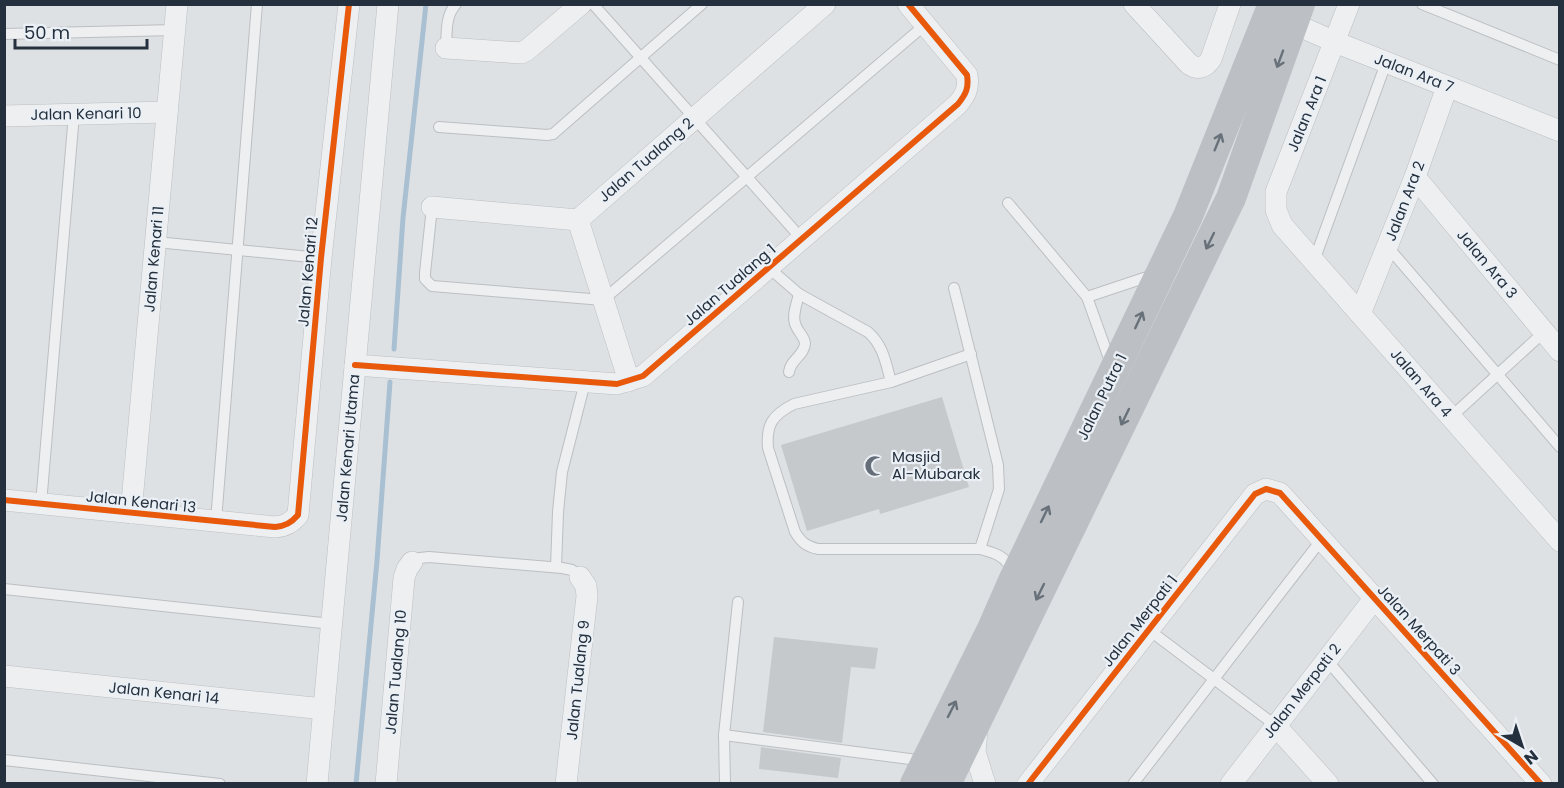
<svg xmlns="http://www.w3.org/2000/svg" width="1564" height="788" font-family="Poppins,sans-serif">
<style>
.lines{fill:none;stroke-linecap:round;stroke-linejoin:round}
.stream{stroke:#a9c0d2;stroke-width:5}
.building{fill:#c6c9cc}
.service-casing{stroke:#bcbfc2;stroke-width:12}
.minor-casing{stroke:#bcbfc2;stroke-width:22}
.service{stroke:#edeff1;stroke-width:10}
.minor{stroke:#edeff1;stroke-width:21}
.secondary{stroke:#bcc0c4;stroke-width:30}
.cycleway-casing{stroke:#eaf0f5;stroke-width:10}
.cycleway{stroke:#e8590c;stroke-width:6}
.oneway{stroke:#68717a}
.labels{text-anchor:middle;stroke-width:4.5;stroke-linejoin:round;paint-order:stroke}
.street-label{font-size:15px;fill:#24303e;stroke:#eaf0f5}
.poi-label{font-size:15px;fill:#24303e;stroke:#eaf0f5;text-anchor:start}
</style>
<rect width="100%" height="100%" fill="#dee1e4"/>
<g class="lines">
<!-- stream -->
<g class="stream">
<polyline points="394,349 403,218 426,4"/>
<polyline points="356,784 377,561 390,382"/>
</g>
</g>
<!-- building -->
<g class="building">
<polygon points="942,397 969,487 880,514 879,509 807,531 781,445"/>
<polygon points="774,637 878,648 875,669 851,667 842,743 763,732"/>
<polygon points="761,747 841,758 838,778 759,769"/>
</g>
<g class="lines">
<!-- service casing -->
<g class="service-casing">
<g id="service">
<polyline points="593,4 801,238"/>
<polyline points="1422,4 1560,60"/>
<polyline points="4,34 175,30"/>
<path d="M446,48C447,33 445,16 456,4"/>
<polyline points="439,127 547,135 553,134 702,4"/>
<polyline points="1008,203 1087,297 1153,275"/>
<polyline points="432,207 425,273 425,279 432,286 603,300 926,24"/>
<polyline points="156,242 321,258"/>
<polyline points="1387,246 1560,447"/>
<polyline points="1314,261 1386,63"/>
<path d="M769,268L799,294L868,332C883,345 886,363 891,382"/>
<polyline points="954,288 998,465 999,489 980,549"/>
<polyline points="1087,297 1111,364"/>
<path d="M971,354L891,382L794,404C772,415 766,425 768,448L795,532C801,542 806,546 818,549H980C995,553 1006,556 1012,571"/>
<path d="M789,372C790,360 805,355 805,343C804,336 798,332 796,326C791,317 797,303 799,294"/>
<polyline points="1451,417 1544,332"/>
<polyline points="41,504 74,114"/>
<polyline points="216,521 257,4"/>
<polyline points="412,562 420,558 429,557 562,568 572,570 580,577"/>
<polyline points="556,567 558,512 562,472 585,382"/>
<polyline points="4,589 332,624"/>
<polyline points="1149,630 1275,725"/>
<polyline points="1326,659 1433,784"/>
<polyline points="724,735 925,761"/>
<polyline points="4,760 220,784"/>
<polyline points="725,784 724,735 738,602"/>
<polyline points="1133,784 1322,539"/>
</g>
</g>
<!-- minor casing -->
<g class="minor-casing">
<g id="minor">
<path d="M1134,4L1189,64C1198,70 1205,68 1211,59L1230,4"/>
<polyline points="1349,4 1276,192 1276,210 1282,225 1560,541"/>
<polyline points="1281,18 1335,42 1560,131"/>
<polyline points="446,48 521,53 527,50 581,4"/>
<polyline points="4,116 167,112"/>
<polyline points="1415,177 1560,351"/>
<polyline points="432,207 578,220 825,4"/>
<polyline points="578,220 629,381"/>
<polyline points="1360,314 1415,177 1447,87"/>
<path d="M355,365L617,384L643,376L958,104C966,94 969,88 967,75L908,4"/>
<path d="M4,500L275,527C285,526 291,523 298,515L321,258L349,4"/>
<polyline points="131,513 177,4"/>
<polyline points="4,676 324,709"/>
<polyline points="1275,725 1328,784"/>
<polyline points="977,730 975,752 985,784"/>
<polyline points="317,784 388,4"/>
<polyline points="386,784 404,578 407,569 412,562"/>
<polyline points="566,784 587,596 586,586 580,577"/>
<polyline points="1028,784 1255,494 1266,489 1280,493 1541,784"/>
<polyline points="1231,784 1374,599"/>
</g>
</g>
<!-- service -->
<use href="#service" class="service"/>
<!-- minor -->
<use href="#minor" class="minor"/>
<!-- secondary -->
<g class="secondary">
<polyline points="915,784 991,631 1013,581 1188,216 1273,4"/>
<polyline points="946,784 1231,198 1300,4"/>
</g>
<!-- cycleway casing -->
<g class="cycleway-casing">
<g id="cycleway">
<path d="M355,365L617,384L643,376L958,104C966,94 969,88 967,75L908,4"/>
<path d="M4,500L275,527C285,526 291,523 298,515L321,258L349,4"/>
<polyline points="1028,784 1255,494 1266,489 1280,493 1541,784"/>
</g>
</g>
<!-- cycleway -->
<use href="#cycleway" class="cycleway"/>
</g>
<!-- one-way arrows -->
<defs><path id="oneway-shaft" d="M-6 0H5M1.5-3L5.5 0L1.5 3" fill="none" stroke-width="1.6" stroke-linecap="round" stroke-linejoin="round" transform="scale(1.5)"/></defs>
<g class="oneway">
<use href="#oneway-shaft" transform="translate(1280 59) rotate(110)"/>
<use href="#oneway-shaft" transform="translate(1218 142) rotate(-68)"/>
<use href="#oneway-shaft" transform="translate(1210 241) rotate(116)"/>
<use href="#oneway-shaft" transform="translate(1139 320) rotate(-65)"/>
<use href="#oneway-shaft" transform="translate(1125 417) rotate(116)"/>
<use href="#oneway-shaft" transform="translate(1045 514) rotate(-64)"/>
<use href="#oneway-shaft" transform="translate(1040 592) rotate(116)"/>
<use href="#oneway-shaft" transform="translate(952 709) rotate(-63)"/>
</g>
<!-- icons -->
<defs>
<g id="mosque-bare" transform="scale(1.62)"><path d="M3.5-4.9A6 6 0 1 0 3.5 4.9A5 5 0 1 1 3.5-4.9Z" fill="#656e78" stroke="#eaf0f5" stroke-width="2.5" paint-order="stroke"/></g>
</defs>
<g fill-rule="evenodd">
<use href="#mosque-bare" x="875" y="466"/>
</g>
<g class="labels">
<!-- street labels -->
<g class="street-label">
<text transform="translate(1414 73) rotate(21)" y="5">Jalan Ara 7</text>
<text transform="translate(86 114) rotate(-1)" y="5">Jalan Kenari 10</text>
<text transform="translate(1307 114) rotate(-68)" y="5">Jalan Ara 1</text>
<text transform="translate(646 160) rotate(-41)" y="5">Jalan Tualang 2</text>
<text transform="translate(1405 201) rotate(-69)" y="5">Jalan Ara 2</text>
<text transform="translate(154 259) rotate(-85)" y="5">Jalan Kenari 11</text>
<text transform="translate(1487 264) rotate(50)" y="5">Jalan Ara 3</text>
<text transform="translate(308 272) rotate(-85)" y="5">Jalan Kenari 12</text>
<text transform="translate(730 285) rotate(-41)" y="5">Jalan Tualang 1</text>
<text transform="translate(1421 383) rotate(49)" y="5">Jalan Ara 4</text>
<text transform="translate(1102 397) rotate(-64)" y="5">Jalan Putra 1</text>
<text transform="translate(348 448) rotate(-85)" y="5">Jalan Kenari Utama</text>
<text transform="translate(141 502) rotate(6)" y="5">Jalan Kenari 13</text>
<text transform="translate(1140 621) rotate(-52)" y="5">Jalan Merpati 1</text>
<text transform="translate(1419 630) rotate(48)" y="5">Jalan Merpati 3</text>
<text transform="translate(396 672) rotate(-85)" y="5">Jalan Tualang 10</text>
<text transform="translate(578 680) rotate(-84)" y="5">Jalan Tualang 9</text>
<text transform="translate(1302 691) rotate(-52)" y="5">Jalan Merpati 2</text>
<text transform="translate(164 693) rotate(6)" y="5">Jalan Kenari 14</text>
</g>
<!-- poi labels -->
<g class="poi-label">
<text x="892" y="462">Masjid<tspan x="892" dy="17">Al-Mubarak</tspan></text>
</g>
</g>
<!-- border -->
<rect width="1564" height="788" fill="none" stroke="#24303e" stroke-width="12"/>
<!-- north arrow -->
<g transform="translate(1522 746) rotate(141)" stroke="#eaf0f5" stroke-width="4.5" paint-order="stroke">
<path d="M0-4.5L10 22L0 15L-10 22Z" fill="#24303e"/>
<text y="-9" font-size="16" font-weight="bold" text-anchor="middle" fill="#24303e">N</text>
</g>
<!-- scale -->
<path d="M15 39v9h132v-9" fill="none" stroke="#24303e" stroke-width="3"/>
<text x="24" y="39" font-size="18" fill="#24303e" stroke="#eaf0f5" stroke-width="4.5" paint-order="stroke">50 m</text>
</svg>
